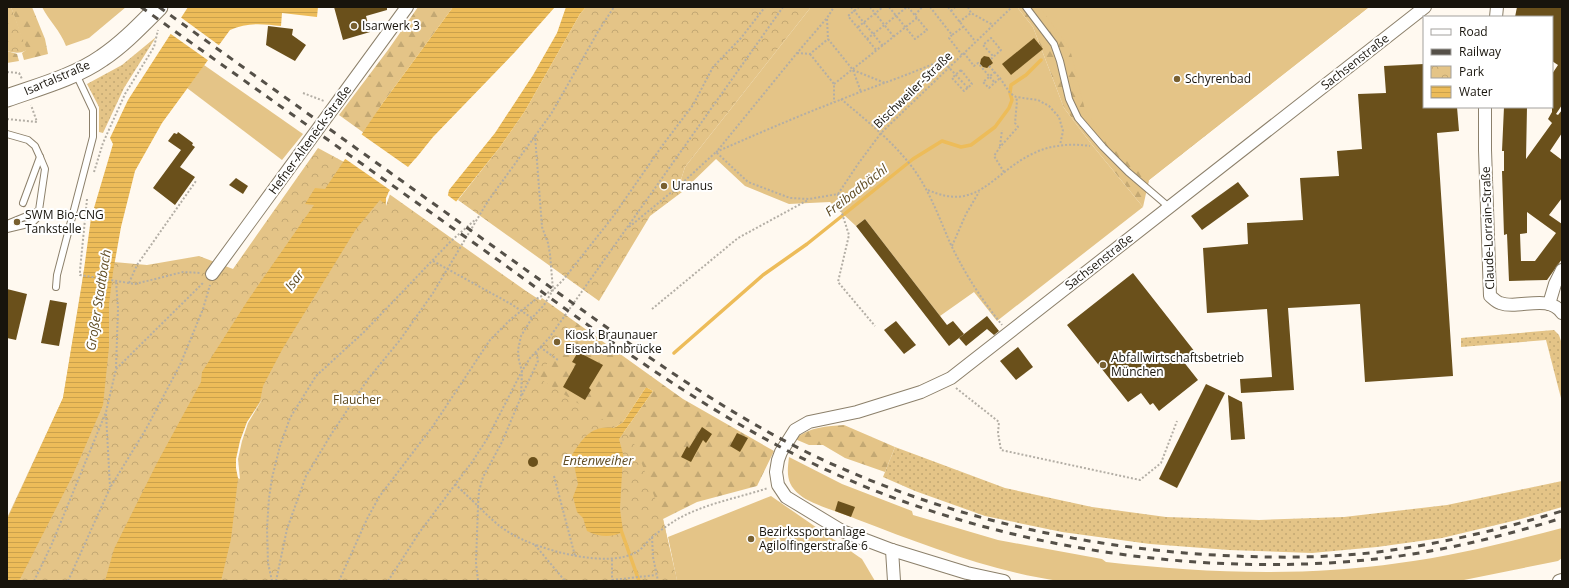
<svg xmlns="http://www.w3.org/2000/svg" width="1569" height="588" font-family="'Open Sans',sans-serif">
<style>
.grass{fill:url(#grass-dots)}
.forest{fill:url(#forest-firs);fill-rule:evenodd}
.park{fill:url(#park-crowns)}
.garden{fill:#e4c487}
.water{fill:url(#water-rules)}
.pier{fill:#fff9f0}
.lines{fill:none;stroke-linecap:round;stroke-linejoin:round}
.stream{stroke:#edbc59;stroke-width:3.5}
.building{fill:#6a501b;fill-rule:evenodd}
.lane-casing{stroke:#8c806b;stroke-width:8}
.street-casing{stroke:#8c806b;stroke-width:14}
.secondary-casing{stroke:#8c806b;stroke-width:19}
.path{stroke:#b3aea5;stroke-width:2;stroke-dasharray:2 2;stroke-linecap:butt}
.lane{stroke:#fff;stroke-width:6}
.street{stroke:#fff;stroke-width:12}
.secondary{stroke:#fff;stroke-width:17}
.rail{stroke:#555048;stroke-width:3;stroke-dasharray:7 7;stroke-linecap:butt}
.poi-dot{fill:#786031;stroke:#fff;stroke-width:1.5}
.labels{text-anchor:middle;stroke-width:4;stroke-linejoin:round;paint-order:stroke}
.poi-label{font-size:12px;fill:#18140c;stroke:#fff;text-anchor:start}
.street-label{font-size:12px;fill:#18140c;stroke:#fff}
.park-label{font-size:12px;fill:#59451c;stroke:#fff}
.water-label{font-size:13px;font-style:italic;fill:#614d24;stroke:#fff}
</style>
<defs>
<pattern id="grass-dots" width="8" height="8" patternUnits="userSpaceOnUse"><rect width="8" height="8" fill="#e4c487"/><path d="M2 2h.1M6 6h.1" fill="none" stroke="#c3a873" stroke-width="1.8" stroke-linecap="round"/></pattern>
<pattern id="forest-firs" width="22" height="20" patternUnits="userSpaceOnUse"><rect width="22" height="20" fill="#e4c487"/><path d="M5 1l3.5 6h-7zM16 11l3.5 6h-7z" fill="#c3a873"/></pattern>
<pattern id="park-crowns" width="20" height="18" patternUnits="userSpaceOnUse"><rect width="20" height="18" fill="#e4c487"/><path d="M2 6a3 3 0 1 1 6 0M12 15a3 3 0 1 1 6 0" fill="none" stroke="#c3a873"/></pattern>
<pattern id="water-rules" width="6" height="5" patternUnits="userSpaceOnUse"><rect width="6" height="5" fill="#edbc59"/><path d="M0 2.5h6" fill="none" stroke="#caa14c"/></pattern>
</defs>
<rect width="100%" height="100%" fill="#fff9f0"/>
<!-- grass -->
<g class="grass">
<polygon points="156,37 124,88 103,133 99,132 99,107 87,84 122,65"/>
<polygon points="1554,330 1559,335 1562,344 1562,402 1546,340 1461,347 1461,338"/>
<polygon points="895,447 1005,488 1092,507 1166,517 1259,520 1344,517 1447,505 1562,481 1562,507 1521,519 1442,538 1377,547 1312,553 1229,550 1150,544 1062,532 985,516 915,491 883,477"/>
</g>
<!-- forest -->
<g class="forest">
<polygon points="11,7 32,7 45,39 48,54 24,60 22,53 26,50"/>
<polygon points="418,7 453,7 382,104 364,133 339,115 388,50"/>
<polygon points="1017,7 1369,7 1149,180 1143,207 1093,146 1064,108 1033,27"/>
<polygon points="7,51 17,54 19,61 7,63"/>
<path d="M542,298L683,399L774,451L757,486L697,502L663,519L677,581H345ZM646,387L653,391L619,439L614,428L623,422Z"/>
<path d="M844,425L895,447L885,472L845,458L823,445H809L795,439C809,427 827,426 844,425Z"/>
</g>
<!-- park -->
<g class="park">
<path d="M7,7H11L13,12L27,50C19,54 15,53 7,51Z"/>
<polygon points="586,7 811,7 685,167 679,186 682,192 650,216 599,301 458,200 500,147 525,111 580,14"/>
<polygon points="318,148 344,162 526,291 577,324 537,377 632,438 663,519 677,581 7,581 7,518 63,398 84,270 112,272 114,262 147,265 199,256 233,269"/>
</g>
<!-- garden -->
<g class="garden">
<path d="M42,7H126L89,38L66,46C60,30 49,21 42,7Z"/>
<polygon points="811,7 1017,7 1033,27 1064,108 1093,146 1143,207 997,321 974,292 940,316 865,219 856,226 830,202 789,204 745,186 716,159 682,192 679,186 685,167"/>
<polygon points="1040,7 1369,7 1149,180 1110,145 1085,110 1070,49"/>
<polygon points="204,65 303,134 282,160 187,88"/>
<path d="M789,457L842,484L912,511L913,515L998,540L1102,559L1106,562C1203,573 1302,577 1399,563C1454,556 1508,542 1562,528V558L1558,561L1459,581H1059C989,571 922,544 856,519C842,513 810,504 800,495C786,484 787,473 789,457Z"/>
<polygon points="771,496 862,559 875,581 677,581 668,537"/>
</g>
<!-- water -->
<g class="water">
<path d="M188,7H318L317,17L282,13L281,26C263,24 247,22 230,30L162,123L135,171L121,227L113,272L109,304V347L103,405L72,477L19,581H7V520L63,398L82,284L91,218L113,144L110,138L128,100Z"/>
<polygon points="453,7 555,7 515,52 433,137 388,193 385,204 380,200 356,229 283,348 263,386 260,401 247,422 240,441 236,468 238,478 231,539 221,581 105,581 114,549 157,463 201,382 202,372 248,300 314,205 305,204 315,188 325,189 382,104"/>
<polygon points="566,7 586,7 580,14 525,111 500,147 443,218 449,190 495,133 533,75 557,33"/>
<path d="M646,387L653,391L619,439L623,454L620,509L623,532C610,538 600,537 587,531L583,518L577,512L573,497L578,484L572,455C583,438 591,425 614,428L623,422Z"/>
</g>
<!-- pier -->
<g class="pier">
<polygon points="179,16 220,46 209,61 168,32"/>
<polygon points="361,134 408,167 415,159 419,157 390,194 386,206 386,198 390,190 344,158"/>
<polygon points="446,194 458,203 443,220 441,218"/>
<polygon points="263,398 248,423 242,441 238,459 240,479 238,478 236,468 236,459 240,441 247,422"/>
</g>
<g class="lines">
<!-- stream -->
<g class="stream">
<polyline points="674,353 763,275 807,244 913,159 942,141 961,147 971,145 995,127 1009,108 1012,100 1010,93 1011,85 1026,75 1041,60"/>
<polyline points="621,530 639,581"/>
</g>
</g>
<!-- building -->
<g class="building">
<polygon points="334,7 387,7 387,10 366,16 370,32 343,40"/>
<path d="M1517,7H1562V105L1556,114L1558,115L1562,110V133L1550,151L1562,160V198L1549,215L1562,224V259L1547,280L1509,281L1507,234L1504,235L1502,171H1504V151H1502L1504,107H1527L1526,159L1552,123L1548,119L1552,112V74L1558,65L1552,61V17H1515ZM1527,212L1556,233L1535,261H1521L1520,234L1527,233Z"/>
<polygon points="268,26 293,29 292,35 306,45 295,61 266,45"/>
<polygon points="1034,38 1043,49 1011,75 1002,64"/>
<polygon points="984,56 989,57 993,63 987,68 983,67 980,64 981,59"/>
<polygon points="1424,64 1424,107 1457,107 1459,131 1437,133 1453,376 1365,382 1360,304 1288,308 1294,390 1241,393 1240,379 1272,377 1267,309 1207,313 1203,248 1248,244 1247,223 1303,220 1300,178 1339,176 1337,151 1362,149 1358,94 1386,93 1384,66"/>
<polygon points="178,132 193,143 192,145 195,147 180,167 195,177 175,205 153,188 181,150 168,141 174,133 177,134"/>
<polygon points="236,178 248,186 243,194 229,185"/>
<polygon points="1238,182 1249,196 1202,230 1191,216"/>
<polygon points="865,219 947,325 953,321 964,334 949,346 856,226"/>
<polygon points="1133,273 1195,352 1183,361 1198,380 1159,411 1153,403 1150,405 1141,393 1128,402 1067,325"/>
<polygon points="7,289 27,294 16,340 7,338"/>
<polygon points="50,300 67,303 59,346 41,343"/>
<polygon points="987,316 999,331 994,335 987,329 966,346 959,338"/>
<polygon points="896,321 916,345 904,354 884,330"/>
<polygon points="1018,347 1033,367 1016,380 1000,361"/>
<polygon points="578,352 603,365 589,388 591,390 585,400 563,387 576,364 572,362"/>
<polygon points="1206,384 1225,393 1177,488 1159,479"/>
<polygon points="1228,395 1242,402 1245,439 1231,440"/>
<polygon points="702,427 712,434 706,443 703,440 691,462 681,457 687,446 689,448"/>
<polygon points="737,433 748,438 740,452 730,446"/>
<circle cx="533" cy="462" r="5"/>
<polygon points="838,501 855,507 851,517 835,511"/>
</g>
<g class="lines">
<!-- lane casing -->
<g class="lane-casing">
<g id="lane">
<polyline points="1026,7 1054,44 1060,61 1069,99 1078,118 1103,147 1128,172 1169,207"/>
<polyline points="7,134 28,140 35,146 40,157 45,169 38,217 32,223 7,229"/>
<polyline points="23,203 40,157"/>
<polyline points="7,224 39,211"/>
<polyline points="56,287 57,275 93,137 93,110 76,74"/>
</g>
</g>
<!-- street casing -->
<g class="street-casing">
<g id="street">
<polyline points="1496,17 1497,7"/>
<path d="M1485,107V150L1490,296C1493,298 1496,302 1500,303C1519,310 1548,293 1562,313"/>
<polyline points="212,274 407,7"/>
<polyline points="1549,304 1555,284 1562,270"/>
<polyline points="892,550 894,581"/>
<polyline points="1004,581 967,573 892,550 842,531 786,497 778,485 776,472 778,460 781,452 795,430 809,422 857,412 921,392 951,378 1425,7"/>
<polyline points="1559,581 1562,580"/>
</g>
</g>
<!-- secondary casing -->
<g class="secondary-casing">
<path id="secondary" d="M7,98C38,87 75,77 102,58C123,44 141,25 159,7"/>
</g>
<!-- path -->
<g class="path">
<polyline points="851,7 883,46"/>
<polyline points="859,7 848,16 877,51"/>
<polyline points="870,7 894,37"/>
<polyline points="889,7 915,39 927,30 908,7"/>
<polyline points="930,7 952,35 963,27"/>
<polyline points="948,7 975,41"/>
<polyline points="968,7 971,13 993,25"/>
<polyline points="951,11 955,7"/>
<polyline points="915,15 922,7"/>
<polyline points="827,19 828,39 853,70 861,92"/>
<polyline points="959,22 971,13"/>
<polyline points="858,27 883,7"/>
<polyline points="952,35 949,38 962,55"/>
<polyline points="867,39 907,7"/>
<polyline points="797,53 810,54 828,39"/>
<polyline points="964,53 974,66 978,63 995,83"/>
<polyline points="810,54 834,84 834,102"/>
<polyline points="991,59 1001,50 991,38 983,45 993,56"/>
<polyline points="989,66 1000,78 1010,93 1016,97 1038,100 1049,106 1059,117 1063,131 1060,145"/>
<polyline points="853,70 885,83"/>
<polygon points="961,70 972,84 964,91 952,78"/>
<polyline points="7,72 19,73 22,79"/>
<polyline points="995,72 983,82 989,88 1000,78"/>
<polyline points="834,84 917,18"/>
<polyline points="303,93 324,101"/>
<path d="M841,99C867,121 895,143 915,171C931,194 940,220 951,245C965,274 982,300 1002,325"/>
<polyline points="7,119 37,122 31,105"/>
<path d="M535,135L542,227L548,243L550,254L553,290L544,305L532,318L521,336L518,350L519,361L522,371L521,397L502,442L483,477L479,491L478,506C488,516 498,526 510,533C538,550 610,570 638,551C643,548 647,542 651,538C658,532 668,525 676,520C703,504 738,498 768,488"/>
<polyline points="1000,146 1002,130"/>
<polyline points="718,150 797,53 827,18 834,7"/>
<path d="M716,152C757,134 798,116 840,100C874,86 909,75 942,60L968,88"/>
<polyline points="94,172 103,143 125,94 154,47 158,30"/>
<polyline points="1004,172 994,156 1000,147 1018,127 1015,123 1017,101 1016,97"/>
<path d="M928,190C977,212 991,175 1030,155C1049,145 1069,143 1090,146"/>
<polyline points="838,194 858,164 881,133 1012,7"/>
<polyline points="838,194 839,204 849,235 838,282 875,326"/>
<polyline points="87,199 80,270 80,275 135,284 183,272 201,273"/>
<polyline points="629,227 679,186 716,152 748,182 790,198 809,199 838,194"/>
<polyline points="952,246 966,214 979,192"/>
<polyline points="433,261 511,304 532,318"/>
<polyline points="129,283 137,265 196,181"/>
<polyline points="652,309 738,238 808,200"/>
<polyline points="540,347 558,360"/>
<polyline points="116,368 118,309 116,281"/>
<polyline points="956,388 999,422 998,433 1001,450 1140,480 1161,463 1177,421"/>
<polyline points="522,395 538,361 536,351"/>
<polyline points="106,414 110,487"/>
<polyline points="554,476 575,556"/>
<polyline points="455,484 478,506 476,563 478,581"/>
<polyline points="652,537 653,557 658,581"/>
<polyline points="535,545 565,581"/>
<polyline points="612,580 656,575"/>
<polyline points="34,581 51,546 106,412 116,369 204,282"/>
<polyline points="68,581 110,488 146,429 180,365 203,309 210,285"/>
<polyline points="272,581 268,563 267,528 269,498 272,478 280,446 290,418 316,376 364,332 451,241 476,219"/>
<polyline points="276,581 287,529 306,476 332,433 368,379 400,340 433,293 488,201 551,114 599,30 614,7"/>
<polyline points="339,581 367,519 379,497 433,426 490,340 511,319 536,299 553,290 563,280 612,218 662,146 693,105 713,67 741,38 765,7"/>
<polyline points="388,581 419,533 472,462 487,439 522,371 530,358 549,338 783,7"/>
<polyline points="611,581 612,580 612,559"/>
</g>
<!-- lane -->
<use href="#lane" class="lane"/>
<!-- street -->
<use href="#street" class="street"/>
<!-- secondary -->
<use href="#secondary" class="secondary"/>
<!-- rail -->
<g class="rail">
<path d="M141,7C260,92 379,176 498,260C607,339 716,421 840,476C1002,548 1200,578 1376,559C1439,552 1501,537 1562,518"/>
<path d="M159,7C282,95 406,184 529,272C631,344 732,422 848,471C959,519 1078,545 1198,554C1258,558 1318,559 1378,552C1441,544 1502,529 1562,511"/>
</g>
</g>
<!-- markers -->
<g class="poi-dot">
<circle cx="354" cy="26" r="4"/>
<circle cx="1177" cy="79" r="4"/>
<circle cx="664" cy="186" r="4"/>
<circle cx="17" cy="222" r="4"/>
<circle cx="557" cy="342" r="4"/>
<circle cx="1103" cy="365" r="4"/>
<circle cx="751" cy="539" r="4"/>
</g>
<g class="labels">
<!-- poi labels -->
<g class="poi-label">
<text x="362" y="30">Isarwerk 3</text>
<text x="1185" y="83">Schyrenbad</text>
<text x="672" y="190">Uranus</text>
<text x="25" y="219">SWM Bio-CNG<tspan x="25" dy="14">Tankstelle</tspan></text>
<text x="565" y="339">Kiosk Braunauer<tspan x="565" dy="14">Eisenbahnbrücke</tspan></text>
<text x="1111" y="362">Abfallwirtschaftsbetrieb<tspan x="1111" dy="14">München</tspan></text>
<text x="759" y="536">Bezirkssportanlage<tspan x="759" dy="14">Agilolfingerstraße 6</tspan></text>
</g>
<!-- street labels -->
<g class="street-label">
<text transform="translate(1355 62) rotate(-38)" y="4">Sachsenstraße</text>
<text transform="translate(57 78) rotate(-23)" y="4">Isartalstraße</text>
<text transform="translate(913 90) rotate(-44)" y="4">Bischweiler-Straße</text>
<text transform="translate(310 140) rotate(-54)" y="4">Hefner-Alteneck-Straße</text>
<text transform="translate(1488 228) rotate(-92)" y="4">Claude-Lorrain-Straße</text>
<text transform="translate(1099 262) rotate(-38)" y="4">Sachsenstraße</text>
</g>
<!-- park labels -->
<g class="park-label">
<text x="357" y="404">Flaucher</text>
</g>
<!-- water labels -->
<g class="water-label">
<text transform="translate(856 190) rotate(-38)" y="5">Freibadbächl</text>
<text transform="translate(294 280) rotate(-53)" y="5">Isar</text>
<text transform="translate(98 300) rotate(-81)" y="5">Großer Stadtbach</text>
<text x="598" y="465">Entenweiher</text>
</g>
</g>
<!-- border -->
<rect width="1569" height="588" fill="none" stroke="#18140c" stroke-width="16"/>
<!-- legend -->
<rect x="1423" y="16" width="130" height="92" fill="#ffffff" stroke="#a3a19e"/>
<rect x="1431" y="29" width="20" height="6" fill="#ffffff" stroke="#a3a19e"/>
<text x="1459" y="36" font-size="12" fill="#18140c">Road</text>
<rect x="1431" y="49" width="20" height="6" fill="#555048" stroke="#a3a19e"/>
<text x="1459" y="56" font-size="12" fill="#18140c">Railway</text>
<rect x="1431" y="66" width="20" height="12" fill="url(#park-crowns)" stroke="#a3a19e"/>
<text x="1459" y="76" font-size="12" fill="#18140c">Park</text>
<rect x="1431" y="86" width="20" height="12" fill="url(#water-rules)" stroke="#a3a19e"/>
<text x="1459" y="96" font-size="12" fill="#18140c">Water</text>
</svg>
